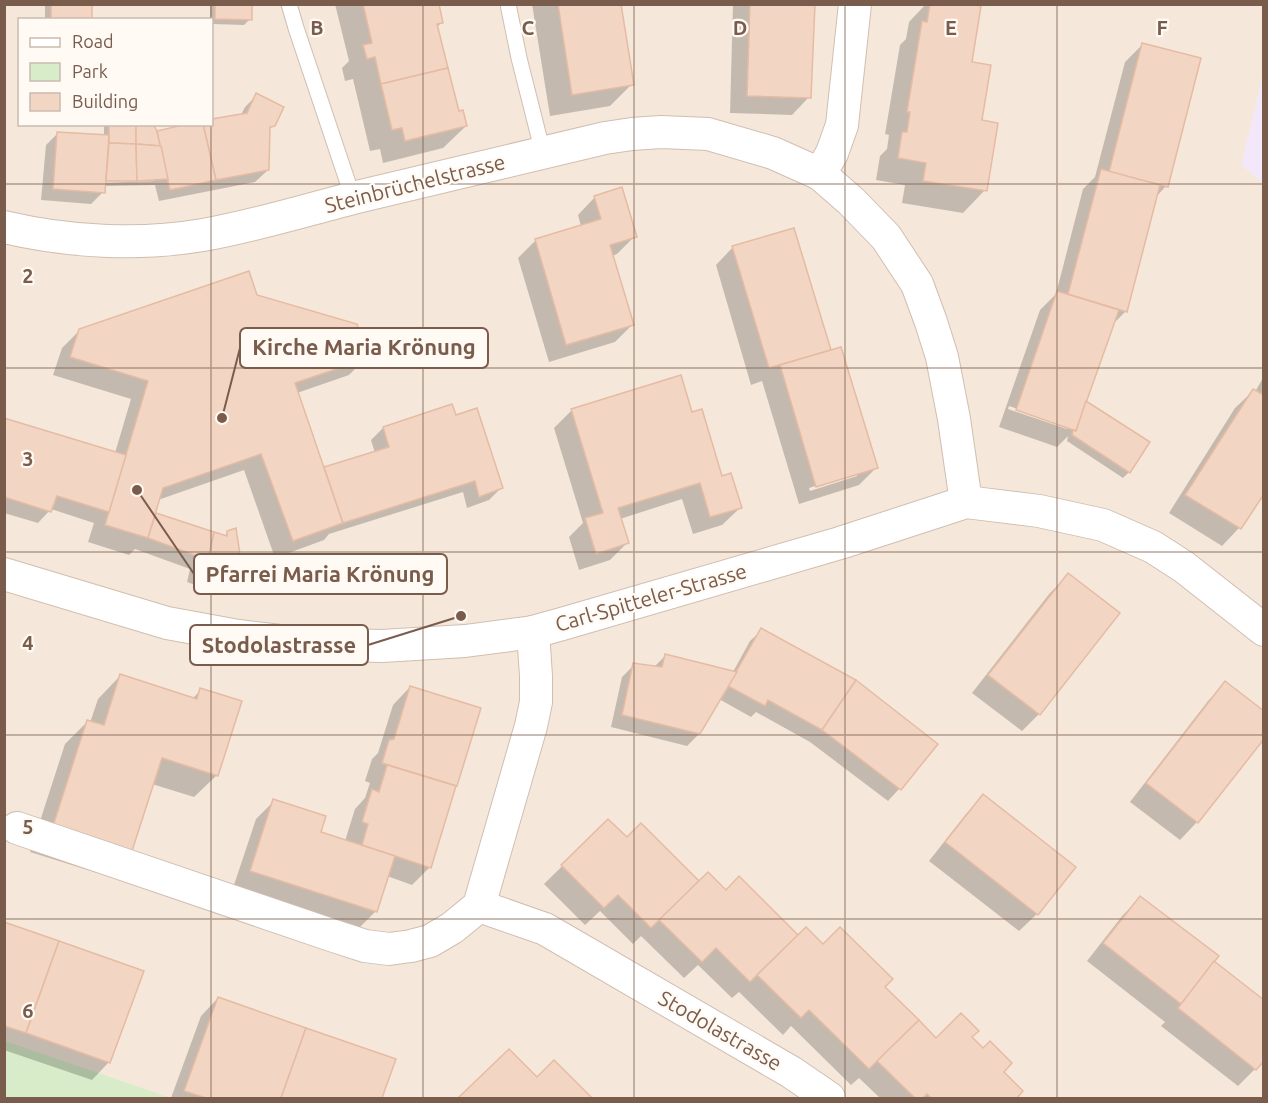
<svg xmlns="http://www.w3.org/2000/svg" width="1268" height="1103" font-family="Ubuntu,sans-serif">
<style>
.residential{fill:#f5e8da;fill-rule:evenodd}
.education{fill:#f3e8fa}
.green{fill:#d8ecc9}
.shadow{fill:#0003;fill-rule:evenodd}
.building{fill:#f3d5c3;stroke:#e6bba3;stroke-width:1.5}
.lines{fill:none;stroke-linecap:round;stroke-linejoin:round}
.lane-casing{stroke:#d1beb0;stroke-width:17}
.street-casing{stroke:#d1beb0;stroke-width:34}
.lane{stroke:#fff;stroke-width:15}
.street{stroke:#fff;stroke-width:32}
.grid{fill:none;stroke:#7a5c4d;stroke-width:1.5;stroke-opacity:0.55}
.labels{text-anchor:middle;stroke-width:4.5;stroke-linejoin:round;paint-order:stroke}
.street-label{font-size:21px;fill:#7a5c4d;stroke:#fffaf3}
.grid-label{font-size:20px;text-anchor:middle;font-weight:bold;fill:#7a5c4d;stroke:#fffaf3;stroke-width:4.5;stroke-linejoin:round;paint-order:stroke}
.leader{fill:none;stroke:#7a5c4d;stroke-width:2}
.callout-dot{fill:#7a5c4d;stroke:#fffaf3;stroke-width:2}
.callout{fill:#fffaf3;stroke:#7a5c4d;stroke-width:2}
.callout-label{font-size:22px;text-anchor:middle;font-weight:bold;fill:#7a5c4d}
</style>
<rect width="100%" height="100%" fill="#fdf6ec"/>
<!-- residential -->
<path class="residential" d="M5,5H1263V1098H5ZM20,20H212V124H20Z"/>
<!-- education -->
<polygon class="education" points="1263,75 1263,183 1241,165"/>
<!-- green -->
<polygon class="green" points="5,1041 171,1098 5,1098"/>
<!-- shadow -->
<g class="shadow">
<rect x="45" y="4" width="45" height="16"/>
<polygon points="210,4 250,4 250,19 244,25 212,24 212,20 210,20"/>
<polygon points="335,4 432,4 442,22 437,27 457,113 466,126 443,148 383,163 380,149 370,151 353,79 345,81 342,68 349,61"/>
<polygon points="532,4 620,4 632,84 610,106 550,116"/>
<polygon points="733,4 813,4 809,97 792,115 730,113"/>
<polygon points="926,4 961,4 980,121 985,190 963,213 902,203 905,185 876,180 880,156 887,149 889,135 885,134 900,45 906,39 909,22"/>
<path d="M1142,45L1166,186L1156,197L1126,311L1112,325L1082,407L1148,442L1129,472L1123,478L1067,441L1068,436L1057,447L999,427L1040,310L1056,294L1083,189L1095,177L1125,62ZM1009,406L1067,426V429L1008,409Z"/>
<path d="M257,95L273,125L269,130L268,170L255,182L159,201L155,185L104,186L103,192L91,204L41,200L46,145L58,133L104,137V124H152L155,132L212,124V121L241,115L245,107ZM154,178V181L99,183L98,180Z"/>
<polygon points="595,197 635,236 617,254 612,256 632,325 615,342 549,362 518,258 536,240 581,226 578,215"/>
<path d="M733,247L830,352L876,468L859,485L799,504L762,381L751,385L716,265ZM857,473V476L810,491L809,488Z"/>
<polygon points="256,296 367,357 349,375 297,393 323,470 375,453 371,440 383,428 451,406 455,417 501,488 489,500 467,508 463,492 329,534 324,540 275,558 244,470 158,500 153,518 157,514 224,537 228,532 240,561 217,583 199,590 198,586 187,582 190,569 135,549 129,555 88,542 94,523 51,509 38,523 4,513 4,419 115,453 131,399 53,375 62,348 80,330"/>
<polygon points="1264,376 1264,491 1239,528 1222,546 1169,513 1235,408 1253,391 1255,392"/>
<polygon points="680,377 691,413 721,478 740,508 722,525 693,534 682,499 620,519 627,543 610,560 579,570 569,537 583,523 554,428 571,411"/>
<polygon points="1068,575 1039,714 1022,731 972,693 1050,593"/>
<polygon points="762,630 936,744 899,789 888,801 810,742 756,712 751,717 719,699 699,734 687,746 611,727 622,677 634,665 653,668 666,655 733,672 750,641"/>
<polygon points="120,676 192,699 201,690 217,775 194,797 152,784 129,853 107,876 30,852 65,744 87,722 90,723 98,699"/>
<polygon points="1225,683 1197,822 1180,840 1130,802 1208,701"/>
<polygon points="410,687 455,785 454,787 430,867 412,885 387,876 376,911 358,929 233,888 256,819 274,801 319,833 345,841 355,809 365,798 370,783 365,781 372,759 378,753 393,705"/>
<polygon points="983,796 1037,914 1019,931 929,861 966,814"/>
<polygon points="608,821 627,839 699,883 726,892 798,937 823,946 883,987 936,1040 970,1038 1001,1072 1016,1098 880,1098 859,1078 851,1085 791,1026 783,1035 739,992 732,998 698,965 684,978 641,936 633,944 600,911 585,925 544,884"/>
<polygon points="1141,897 1212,962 1255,1069 1238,1086 1161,1026 1165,1022 1087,961 1123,915"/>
<polygon points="4,924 109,1062 92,1080 4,1050"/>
<polygon points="218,998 394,1060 380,1098 171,1098 201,1016"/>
<polygon points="509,1051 537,1079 554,1062 590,1098 460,1098"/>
</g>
<!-- building -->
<g class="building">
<rect x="51" y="4" width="41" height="16"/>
<polygon points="215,4 252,4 252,20 215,19"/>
<polygon points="363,4 439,4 443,23 437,24 448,68 381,84 375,57 367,59 363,45 372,43"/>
<polygon points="558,4 621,4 634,85 572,95"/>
<polygon points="750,4 815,4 811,98 747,96"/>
<polygon points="930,4 971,4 981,6 972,62 991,65 982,120 998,123 987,191 923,181 926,163 898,158 902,132 907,132 910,112 907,112 922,21 927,22"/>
<polygon points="1142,43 1201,58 1168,187 1109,172"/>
<polygon points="448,68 459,111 463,110 467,126 405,141 402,128 392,130 381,84"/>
<polygon points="256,93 284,107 275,126 270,127 269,170 216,180 203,124 212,124 212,119 247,113"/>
<polygon points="109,124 136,124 136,144 109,143"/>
<polygon points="136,124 153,124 157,131 161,146 136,144"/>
<polygon points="187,124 203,124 216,180 170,190 157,131"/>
<polygon points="57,132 109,135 105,193 53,189"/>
<polygon points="109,143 136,144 137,181 106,181"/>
<polygon points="136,144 161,146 168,179 137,181"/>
<polygon points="1101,169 1160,185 1127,312 1068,294"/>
<polygon points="622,187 637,237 610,245 634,325 566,345 535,239 601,219 594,196"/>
<polygon points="794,228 831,350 769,368 732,246"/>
<polygon points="249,271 257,295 357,324 369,358 295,383 343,523 293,541 261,454 163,488 148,538 105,525 148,381 70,357 79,329"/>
<polygon points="1057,291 1119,310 1076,431 1016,410"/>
<polygon points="841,347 878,468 816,487 780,365"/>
<polygon points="681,375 692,412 702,409 722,476 731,473 742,508 710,517 700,483 618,508 629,543 596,554 585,518 603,513 571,409"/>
<polygon points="1253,389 1264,395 1264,494 1241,529 1185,495"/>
<polygon points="1086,401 1150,442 1130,473 1072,435 1073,430 1076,431"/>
<polygon points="452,404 456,415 477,408 503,488 479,497 475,481 343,523 324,467 389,447 383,427"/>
<polygon points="4,418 126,455 109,512 57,496 51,512 4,497"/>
<polygon points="156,513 214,532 208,560 148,538"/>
<polygon points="236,528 241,561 221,568 220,564 208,560 214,532 227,536 227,531"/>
<polygon points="1068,573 1120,613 1040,715 988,675"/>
<polygon points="761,628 856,680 822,730 768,700 765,706 728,686"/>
<polygon points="665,654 737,672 700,734 622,715 633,663 662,667"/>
<polygon points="120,674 197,699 200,688 242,701 218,776 162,758 131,854 52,829 87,720 104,725"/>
<polygon points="856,680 938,744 901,790 822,730"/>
<polygon points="1225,681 1264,711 1264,739 1198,823 1146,783"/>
<polygon points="410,686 481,708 457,786 382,763 389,740 394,739"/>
<polygon points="387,765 456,786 431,868 362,845 368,824 362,822 372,789 379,792"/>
<polygon points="983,794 1076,867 1038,915 945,842"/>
<polygon points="273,799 326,816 321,832 395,856 377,912 250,871"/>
<polygon points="608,819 627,837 641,823 699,881 651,928 618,895 604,908 561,865"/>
<polygon points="708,872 726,890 739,876 798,935 750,982 716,948 702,962 659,920"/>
<polygon points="1140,896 1219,956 1181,1004 1103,943"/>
<polygon points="4,922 59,941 26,1033 4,1026"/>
<polygon points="806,927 823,944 840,927 893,979 885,987 919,1020 869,1069 809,1010 801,1018 757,975"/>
<polygon points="59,941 144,971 110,1063 26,1033"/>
<polygon points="1214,961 1264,1000 1264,1061 1256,1070 1178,1008"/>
<polygon points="218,997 306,1028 281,1098 206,1098 184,1091"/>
<polygon points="961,1013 979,1031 972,1037 983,1048 990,1041 1012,1063 1004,1072 1023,1091 1017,1098 1018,1098 931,1098 927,1094 923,1098 915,1098 877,1061 919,1020 936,1038"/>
<polygon points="306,1028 396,1059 382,1098 281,1098"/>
<polygon points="509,1049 537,1077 554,1060 592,1098 458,1098"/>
</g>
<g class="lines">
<!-- lane casing -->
<g class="lane-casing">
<g id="lane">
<polyline points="289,4 296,28 353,198"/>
<polyline points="508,4 519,58 543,153"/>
</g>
</g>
<!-- street casing -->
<g class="street-casing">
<g id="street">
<polyline points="820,174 832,153 842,125 855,4"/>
<path d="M4,227C68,242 138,246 203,235C255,226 306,210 357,197C440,177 522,158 605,138L632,134L661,132L708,134L773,153L820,174L851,201L886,237L917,284L931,322L942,357L954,419L966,502"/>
<polyline points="4,574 167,623 238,636 306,644 382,646 465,641 533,632 562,624 840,543 966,502 1039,511 1103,525 1153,547 1184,567 1264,630"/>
<polyline points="17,828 334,936 365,946 389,949 411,946 430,941 452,928 479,906 531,726 536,702 536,676 533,632"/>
<polyline points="479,906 545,929 791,1072 829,1098"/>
</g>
</g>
<!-- lane -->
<use href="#lane" class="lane"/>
<!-- street -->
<use href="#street" class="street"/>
</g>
<!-- grid -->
<path class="grid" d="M211,4V20M423,4V1098M634,4V1098M845,4V1098M1057,4V1098M211,124V1098M4,184H1264M4,368H1264M4,552H1264M4,735H1264M4,919H1264"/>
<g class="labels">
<!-- street labels -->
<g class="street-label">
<text transform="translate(415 184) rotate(-14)" y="7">Steinbrüchelstrasse</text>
<text transform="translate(651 598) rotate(-16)" y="7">Carl-Spitteler-Strasse</text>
<text transform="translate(720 1031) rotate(30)" y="7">Stodolastrasse</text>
</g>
</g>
<g class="grid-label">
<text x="317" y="35">B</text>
<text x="528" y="35">C</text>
<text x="740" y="35">D</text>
<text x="951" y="35">E</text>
<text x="1162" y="35">F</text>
<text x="28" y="283">2</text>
<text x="28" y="466">3</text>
<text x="28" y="650">4</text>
<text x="28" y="834">5</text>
<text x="28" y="1018">6</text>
</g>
<!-- callouts -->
<path class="leader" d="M222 418L240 348M137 490L194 574M461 616L368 645"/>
<g class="callout-dot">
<circle cx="222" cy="418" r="6"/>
<circle cx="137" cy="490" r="6"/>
<circle cx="461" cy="616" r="6"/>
</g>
<g class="callout">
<rect x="240" y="328" width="248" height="40" rx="6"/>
<rect x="194" y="554" width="253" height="40" rx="6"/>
<rect x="190" y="625" width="178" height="40" rx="6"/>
</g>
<g class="callout-label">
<text x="364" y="355">Kirche Maria Krönung</text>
<text x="320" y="582">Pfarrei Maria Krönung</text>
<text x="279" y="653">Stodolastrasse</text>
</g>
<!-- border -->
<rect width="1268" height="1103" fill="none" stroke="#7a5c4d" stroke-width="12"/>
<!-- legend -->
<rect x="18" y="18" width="195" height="108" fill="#fffaf3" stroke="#cabbb1" stroke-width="1.5"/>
<rect x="30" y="38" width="30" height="9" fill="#ffffff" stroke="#cabbb1" stroke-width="1.5"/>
<text x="72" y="48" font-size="18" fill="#7a5c4d">Road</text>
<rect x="30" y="63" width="30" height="18" fill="#d8ecc9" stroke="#cabbb1" stroke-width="1.5"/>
<text x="72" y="78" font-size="18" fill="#7a5c4d">Park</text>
<rect x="30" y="93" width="30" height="18" fill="#f3d5c3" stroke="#cabbb1" stroke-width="1.5"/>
<text x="72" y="108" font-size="18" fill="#7a5c4d">Building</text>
</svg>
